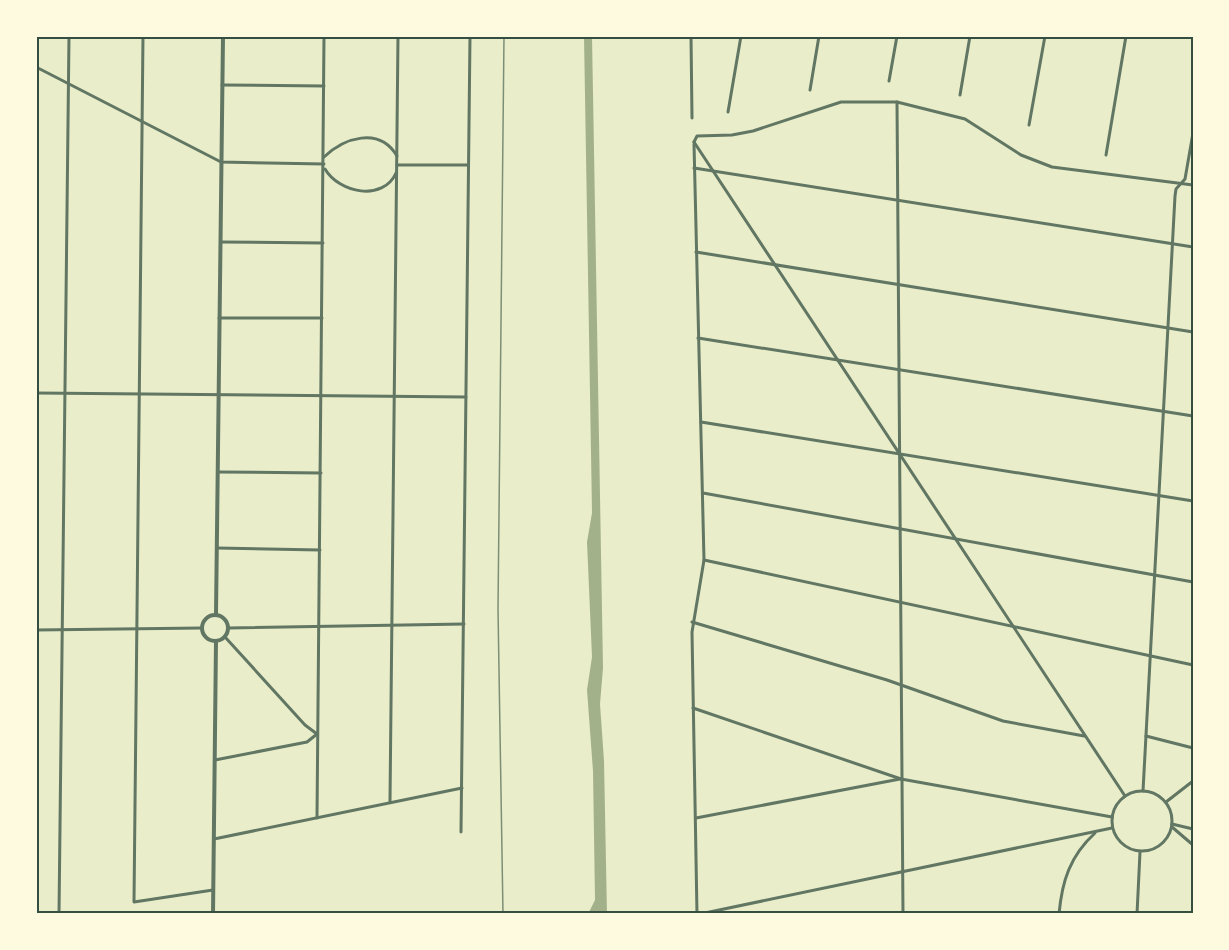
<svg xmlns="http://www.w3.org/2000/svg" width="1229" height="950" font-family="'Nunito Sans',sans-serif">
<style>
.water{fill:#a3b18a}
.lines{fill:none;stroke-linecap:round;stroke-linejoin:round}
.minor{stroke:#617663;stroke-width:3}
.tertiary{stroke:#617663;stroke-width:4}
.rail{stroke:#7c8e77;stroke-width:1.5}
.neatline{fill:none;stroke:#344e41;stroke-width:2}
</style>
<rect width="100%" height="100%" fill="#e9edc9"/>
<!-- water -->
<polygon class="water" points="584,36 592,36 603,668 600,704 604,761 607,914 588,914 595,900 593,771 587,690 592,657 587,542 592,513"/>
<g class="lines">
<!-- minor -->
<g class="minor">
<polyline points="143,36 134,902 213,890"/>
<polyline points="691,36 692,118"/>
<polyline points="36,67 221,162 324,164"/>
<polyline points="889,81 897,36"/>
<polyline points="222,85 324,86"/>
<polyline points="810,90 819,36"/>
<polyline points="960,95 970,36"/>
<polyline points="897,102 903,914"/>
<polyline points="728,112 741,36"/>
<polyline points="1029,125 1045,36"/>
<polyline points="694,142 1125,796"/>
<polyline points="694,142 697,136 732,135 753,131 841,102 897,102 965,119 1021,155 1052,167 1193,185"/>
<polyline points="694,144 704,560 692,632 697,914"/>
<polyline points="1106,155 1126,36"/>
<path d="M324,157C344,138 379,126 397,156"/>
<polyline points="397,165 468,165"/>
<polyline points="694,168 1193,247"/>
<path d="M325,169C339,193 383,202 396,173"/>
<polyline points="221,242 323,243"/>
<polyline points="696,252 1193,332"/>
<polyline points="219,318 322,318"/>
<polyline points="698,338 1193,416"/>
<polyline points="36,393 466,397"/>
<polyline points="701,422 1193,501"/>
<polyline points="218,472 321,473"/>
<polyline points="703,493 1193,582"/>
<polyline points="217,548 320,550"/>
<polyline points="704,560 1193,665"/>
<polyline points="692,622 887,680 1003,721 1084,736"/>
<polyline points="229,628 464,624"/>
<polyline points="36,630 202,628"/>
<polyline points="693,708 901,779 1112,817"/>
<polyline points="1146,736 1193,748"/>
<polyline points="215,760 307,742 317,734 305,725 225,637"/>
<circle cx="1142" cy="821" r="30"/>
<polyline points="1143,791 1175,196 1176,189 1185,179 1193,133"/>
<polyline points="390,802 398,36"/>
<polyline points="1166,802 1193,781"/>
<polyline points="317,818 324,36"/>
<polyline points="696,818 900,779"/>
<polyline points="1172,824 1193,829"/>
<polyline points="1172,827 1193,845"/>
<polyline points="461,832 470,36"/>
<polyline points="214,839 462,788"/>
<polyline points="59,914 69,36"/>
<polyline points="700,914 1112,828"/>
<path d="M1059,914C1062,881 1070,856 1095,833"/>
<polyline points="1137,914 1140,852"/>
</g>
<!-- tertiary -->
<g class="tertiary">
<polyline points="216,614 223,36"/>
<circle cx="215" cy="628" r="13"/>
<polyline points="213,914 216,641"/>
</g>
<!-- rail -->
<polyline class="rail" points="503,914 498,609 504,36"/>
</g>
<!-- border -->
<rect width="1229" height="950" fill="none" stroke="#fefae0" stroke-width="75"/>
<rect x="38" y="38" width="1154" height="874" class="neatline"/>
</svg>
